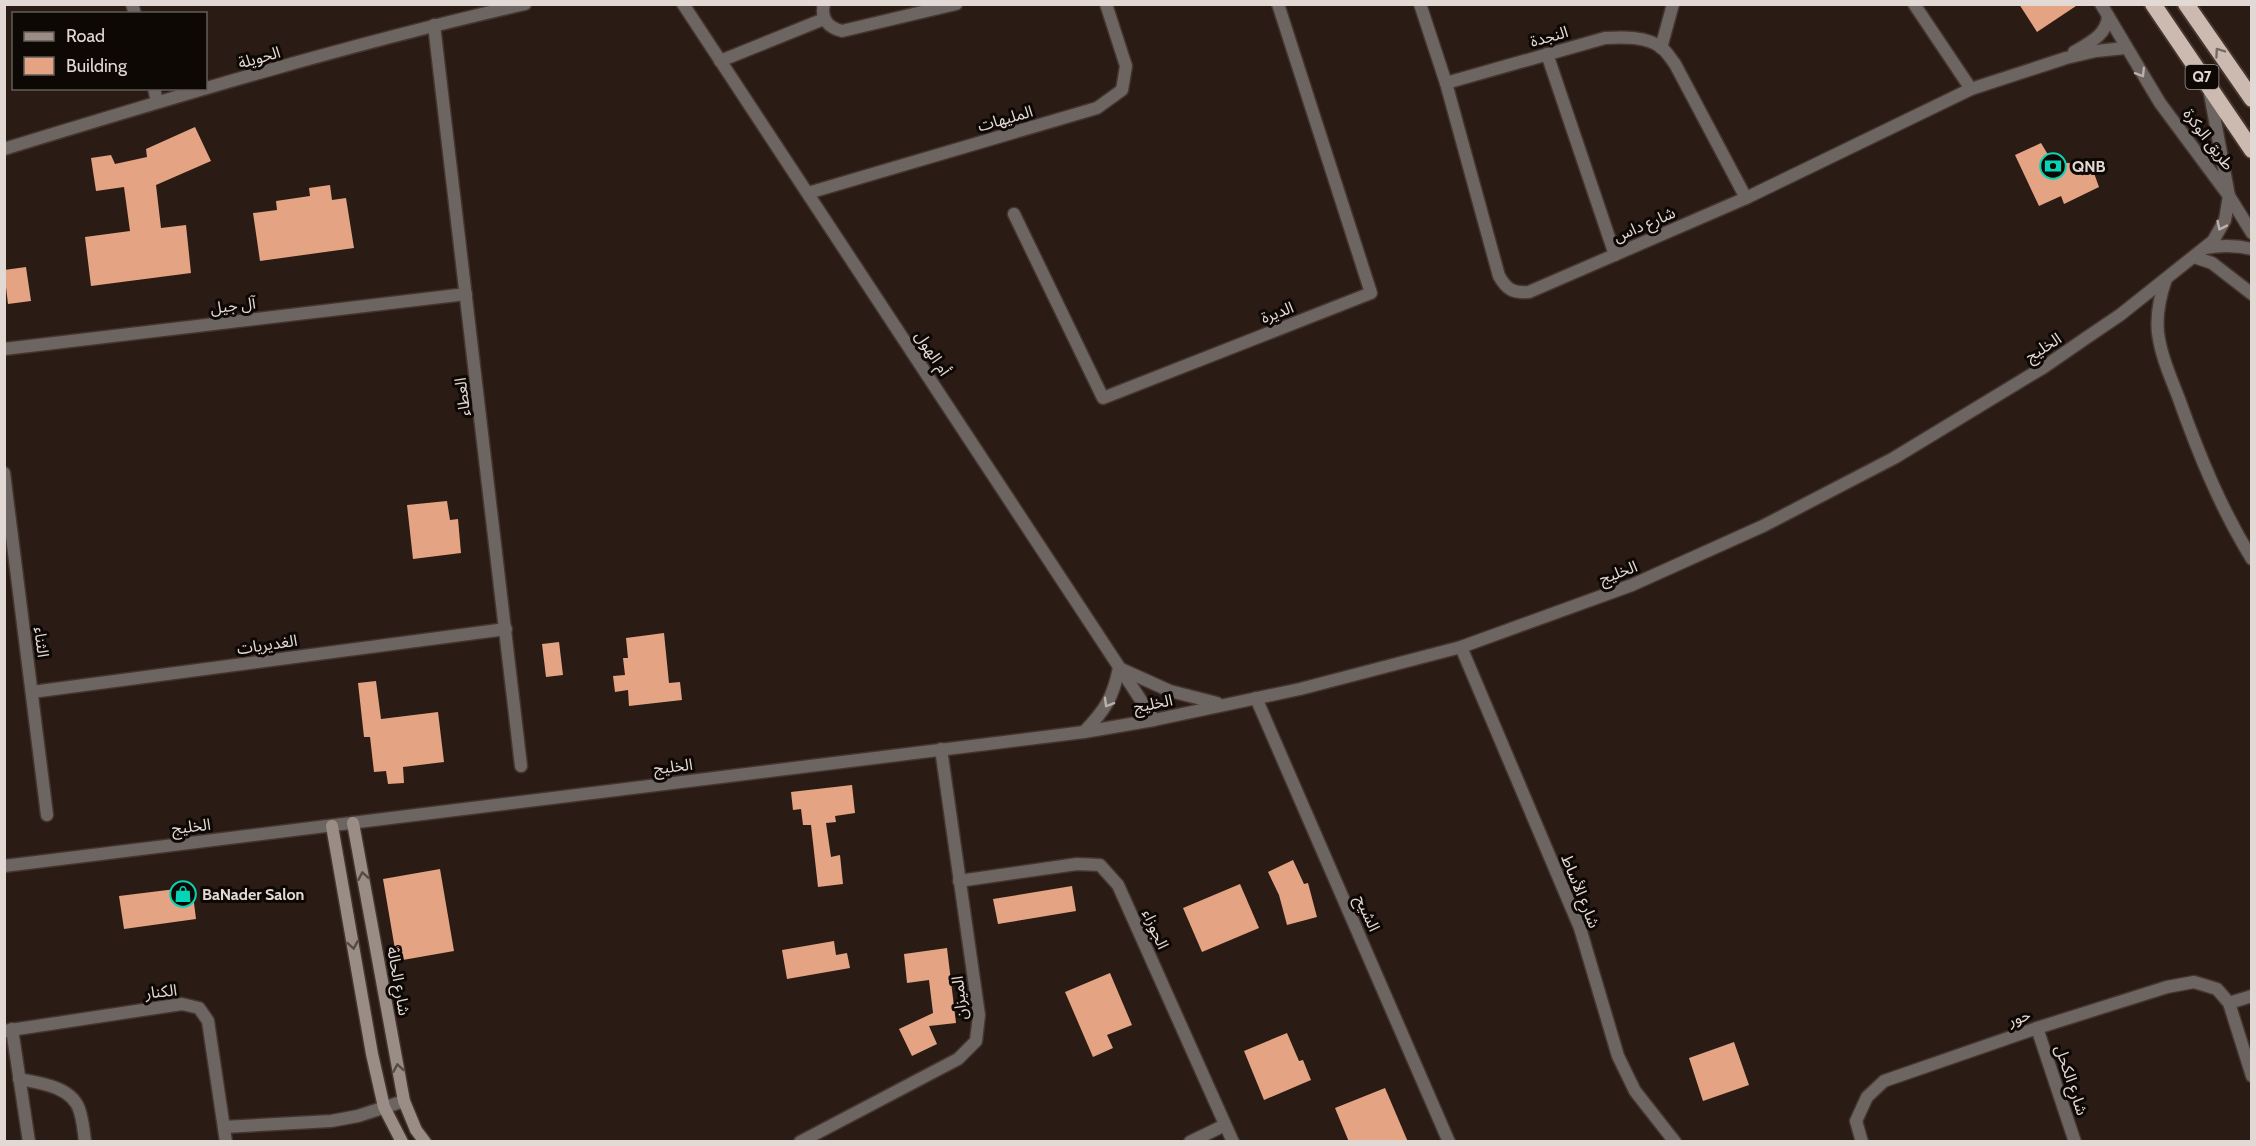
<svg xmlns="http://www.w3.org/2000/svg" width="2256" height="1146" font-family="Cabin,'Noto Sans Arabic',sans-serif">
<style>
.building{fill:#e4a483}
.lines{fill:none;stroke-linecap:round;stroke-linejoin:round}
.minor-casing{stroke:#44362f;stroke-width:15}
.tertiary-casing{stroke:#44362f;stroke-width:15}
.secondary-casing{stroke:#44362f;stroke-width:15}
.trunk-casing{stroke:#44362f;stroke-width:20}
.minor{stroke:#6d6561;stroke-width:12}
.tertiary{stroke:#6d6561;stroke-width:12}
.secondary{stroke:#9a8d86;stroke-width:12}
.trunk{stroke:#ccbab0;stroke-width:16}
.oneway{stroke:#766a63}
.oneway2{stroke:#bab0ac}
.oneway3{stroke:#544a46}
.labels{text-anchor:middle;stroke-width:6;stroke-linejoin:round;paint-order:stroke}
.shield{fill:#0e0805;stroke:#a39a96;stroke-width:1.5}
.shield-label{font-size:15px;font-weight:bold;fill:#e3d9d4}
.street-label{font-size:16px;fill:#e3d9d4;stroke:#0e0805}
.poi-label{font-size:16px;font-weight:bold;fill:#e3d9d4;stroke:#0e0805;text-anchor:start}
</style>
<rect width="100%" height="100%" fill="#2a1c14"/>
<!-- building -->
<g class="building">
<polygon points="2019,4 2079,4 2037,32"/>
<polygon points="195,127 211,161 156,185 161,228 186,225 191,273 91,286 85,237 130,231 124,187 96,191 91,158 111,155 115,164 147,157 146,149"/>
<polygon points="2041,143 2047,153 2059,162 2077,164 2090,162 2099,187 2064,204 2061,196 2039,206 2015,155"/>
<polygon points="330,185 332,200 346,198 354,248 260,261 253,213 277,210 276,201 310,196 309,188"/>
<polygon points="26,267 31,301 8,304 4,270"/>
<polygon points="447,501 450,520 458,519 461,553 413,559 407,505"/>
<polygon points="664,633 669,683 680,682 682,700 629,706 628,690 615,692 613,676 625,675 623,658 628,658 626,638"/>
<polygon points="559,642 563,675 546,677 542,644"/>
<polygon points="376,681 381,719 438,712 444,762 403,767 404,783 388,784 386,771 374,772 370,737 364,737 358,683"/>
<polygon points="852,785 855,813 835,816 836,822 826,823 831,857 840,855 843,884 818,887 811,825 803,825 801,809 793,810 791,792"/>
<polygon points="1293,860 1304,884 1308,883 1317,917 1287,925 1279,895 1268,872"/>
<polygon points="440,869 454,951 397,961 383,879"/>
<polygon points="1240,884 1259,928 1202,952 1183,908"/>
<polygon points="1072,886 1076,911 998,924 993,899"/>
<polygon points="192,887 196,919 124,929 119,896"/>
<polygon points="834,941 836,955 847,953 850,968 787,979 782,950"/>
<polygon points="947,948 956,1023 929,1026 937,1044 912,1056 899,1029 933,1013 929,980 907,983 904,954"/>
<polygon points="1110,973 1132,1025 1107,1035 1113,1048 1093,1057 1065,992"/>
<polygon points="1287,1033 1299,1061 1303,1060 1311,1080 1264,1100 1244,1051"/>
<polygon points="1734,1042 1749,1085 1703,1101 1689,1058"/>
<polygon points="1385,1088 1408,1142 1349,1142 1335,1108"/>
</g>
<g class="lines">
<!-- minor casing -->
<g class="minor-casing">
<g id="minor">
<polyline points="132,4 135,14"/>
<polyline points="683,4 1154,720"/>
<path d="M824,4C820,19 829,28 842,31L956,4"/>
<path d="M1420,4L1446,83L1499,276C1507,290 1513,293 1529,292L1746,198L1971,89L2066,58L2096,51L2125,48"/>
<polyline points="1914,4 1971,89"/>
<polyline points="2101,4 2160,103 2229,196 2252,233"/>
<polyline points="434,25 521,766"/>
<polyline points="1661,48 1673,4"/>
<path d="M2074,52C2089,43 2107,35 2108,16"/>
<polyline points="1547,54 1615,255"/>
<polyline points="720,61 824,19"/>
<path d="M1446,83L1605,38C1623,37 1647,36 1662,48C1667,52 1671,59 1675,64L1746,198"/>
<polyline points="154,88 157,102"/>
<path d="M4,149C177,96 350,44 525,4"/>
<polyline points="808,193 1097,108 1122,90 1126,66 1106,4"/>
<polyline points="1014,214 1103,398 1371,293 1278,4"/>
<path d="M2166,279C2160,296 2156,314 2158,333C2161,356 2171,378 2179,399C2199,455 2221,509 2252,559"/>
<polyline points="4,349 466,294"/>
<polyline points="4,473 47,815"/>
<polyline points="32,692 506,629"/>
<polyline points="1256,698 1449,1142"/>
<polyline points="959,881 1077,864 1100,865 1118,885 1233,1142"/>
<polyline points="2229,1003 2252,996"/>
<polyline points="2037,1028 2075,1142"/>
<polyline points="12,1029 29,1142"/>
<polyline points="4,1031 182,1004 199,1008 208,1021 226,1142"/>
<path d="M19,1079C41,1083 74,1087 80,1112C83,1122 84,1132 85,1142"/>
<polyline points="224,1127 331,1121 358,1116 404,1101"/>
<polyline points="800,1142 958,1059 976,1041 979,1015 941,749"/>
<polyline points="1190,1142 1225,1125"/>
<polyline points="1862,1142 1856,1121 1867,1097 1884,1081 2037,1028 2167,987 2194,982 2217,989 2229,1003 2252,1076"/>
</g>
</g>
<!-- tertiary casing -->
<g class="tertiary-casing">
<g id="tertiary">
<path d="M2205,248C2222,245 2235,245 2252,249"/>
<polyline points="2194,257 2212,263 2252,294"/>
<polyline points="1461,647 1580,928 1618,1056 1635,1091 1675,1142"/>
<path d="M1084,732C1105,710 1113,698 1119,668L1170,691L1217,703"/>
<polyline points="4,866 1084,732 1154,720 1300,689 1461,647 1632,585 1763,526 1894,458 2044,367 2086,338 2120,315 2213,241 2225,220 2229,196 2210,94"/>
</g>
</g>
<!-- secondary casing -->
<g class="secondary-casing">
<g id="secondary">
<polyline points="353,823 404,1101 416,1130 425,1142"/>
<polyline points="332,826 372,1054 384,1107 402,1142"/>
</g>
</g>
<!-- trunk casing -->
<g class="trunk-casing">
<g id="trunk">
<polyline points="2153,4 2252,150"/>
<polyline points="2186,4 2252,99"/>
</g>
</g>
<!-- minor -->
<use href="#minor" class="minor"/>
<!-- tertiary -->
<use href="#tertiary" class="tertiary"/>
<!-- secondary -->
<use href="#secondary" class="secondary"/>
<!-- trunk -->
<use href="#trunk" class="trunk"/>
</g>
<!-- one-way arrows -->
<defs><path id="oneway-chevron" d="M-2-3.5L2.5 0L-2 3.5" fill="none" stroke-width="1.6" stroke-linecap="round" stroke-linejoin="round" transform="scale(1.5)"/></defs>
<use class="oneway" href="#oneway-chevron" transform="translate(2219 52) rotate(-125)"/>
<g class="oneway2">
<use href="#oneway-chevron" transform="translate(2141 73) rotate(58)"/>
<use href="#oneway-chevron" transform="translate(2221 226) rotate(116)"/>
<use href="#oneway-chevron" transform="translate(1108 703) rotate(120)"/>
</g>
<g class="oneway3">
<use href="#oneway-chevron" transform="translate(363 876) rotate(-100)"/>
<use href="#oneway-chevron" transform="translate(353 945) rotate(80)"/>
<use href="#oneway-chevron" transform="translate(398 1068) rotate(-100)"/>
</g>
<!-- icons -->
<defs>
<g id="bank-ring" transform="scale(1.35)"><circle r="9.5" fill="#0e0805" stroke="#05d5b6" stroke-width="1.5"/><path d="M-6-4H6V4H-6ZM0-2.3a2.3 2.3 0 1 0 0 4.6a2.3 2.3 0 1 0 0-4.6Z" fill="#05d5b6"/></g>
<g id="shop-ring" transform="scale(1.35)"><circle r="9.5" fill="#0e0805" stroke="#05d5b6" stroke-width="1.5"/><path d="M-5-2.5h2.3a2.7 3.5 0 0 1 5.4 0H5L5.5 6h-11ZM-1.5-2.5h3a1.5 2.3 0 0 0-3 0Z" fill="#05d5b6"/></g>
</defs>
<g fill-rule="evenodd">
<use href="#bank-ring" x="2053" y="166"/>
<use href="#shop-ring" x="183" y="894"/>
</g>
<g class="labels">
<!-- shield labels -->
<rect class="shield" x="2185.5" y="65" width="33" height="24" rx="4.5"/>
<g class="shield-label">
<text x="2202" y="82">Q7</text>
</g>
<!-- street labels -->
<g class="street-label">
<text transform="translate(1549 36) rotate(-16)" y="6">النجدة</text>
<text transform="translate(259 57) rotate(-16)" y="6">الحويلة</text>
<text transform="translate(1005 118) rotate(-16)" y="6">المليهات</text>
<text transform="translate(2209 139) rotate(53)" y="6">طريق الوكرة</text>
<text transform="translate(1644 224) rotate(-23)" y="6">شارع داس</text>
<text transform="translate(233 305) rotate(-7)" y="6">آل جيل</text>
<text transform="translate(1277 312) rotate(-21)" y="6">الديرة</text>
<text transform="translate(2043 347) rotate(-33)" y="6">الخليج</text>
<text transform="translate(933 353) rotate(57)" y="6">أم الهول</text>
<text transform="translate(462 397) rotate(-97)" y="6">العطاء</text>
<text transform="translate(1618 572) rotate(-21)" y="6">الخليج</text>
<text transform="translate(42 642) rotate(83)" y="6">الثناء</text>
<text transform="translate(267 644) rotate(-8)" y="6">الغديريات</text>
<text transform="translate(1153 703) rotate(-11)" y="6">الخليج</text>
<text transform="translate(673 766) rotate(-7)" y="6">الخليج</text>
<text transform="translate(191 826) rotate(-7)" y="6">الخليج</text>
<text transform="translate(1581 891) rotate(68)" y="6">شارع الأساط</text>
<text transform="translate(1368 913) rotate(66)" y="6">الشيح</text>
<text transform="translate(1156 929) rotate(66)" y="6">الجوزاء</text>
<text transform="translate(399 981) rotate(80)" y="6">شارع الحالة</text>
<text transform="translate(161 991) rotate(-6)" y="6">الكنار</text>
<text transform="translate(959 998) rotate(-96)" y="6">الميزان</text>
<text transform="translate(2019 1017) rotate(-19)" y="6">حور</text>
<text transform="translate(2072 1080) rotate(72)" y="6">شارع الكحل</text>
</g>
<!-- poi labels -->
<g class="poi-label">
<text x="2072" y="172">QNB</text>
<text x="202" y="900">BaNader Salon</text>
</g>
</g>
<!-- border -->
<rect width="2256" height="1146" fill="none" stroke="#e3d9d4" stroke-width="12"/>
<!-- legend -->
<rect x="12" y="12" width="195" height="78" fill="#0e0805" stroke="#635c58" stroke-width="1.5"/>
<rect x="24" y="32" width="30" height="9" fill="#9a8d86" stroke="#635c58" stroke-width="1.5"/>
<text x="66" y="42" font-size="18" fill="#e3d9d4">Road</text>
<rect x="24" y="57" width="30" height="18" fill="#e4a483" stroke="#635c58" stroke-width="1.5"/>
<text x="66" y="72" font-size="18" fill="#e3d9d4">Building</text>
</svg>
